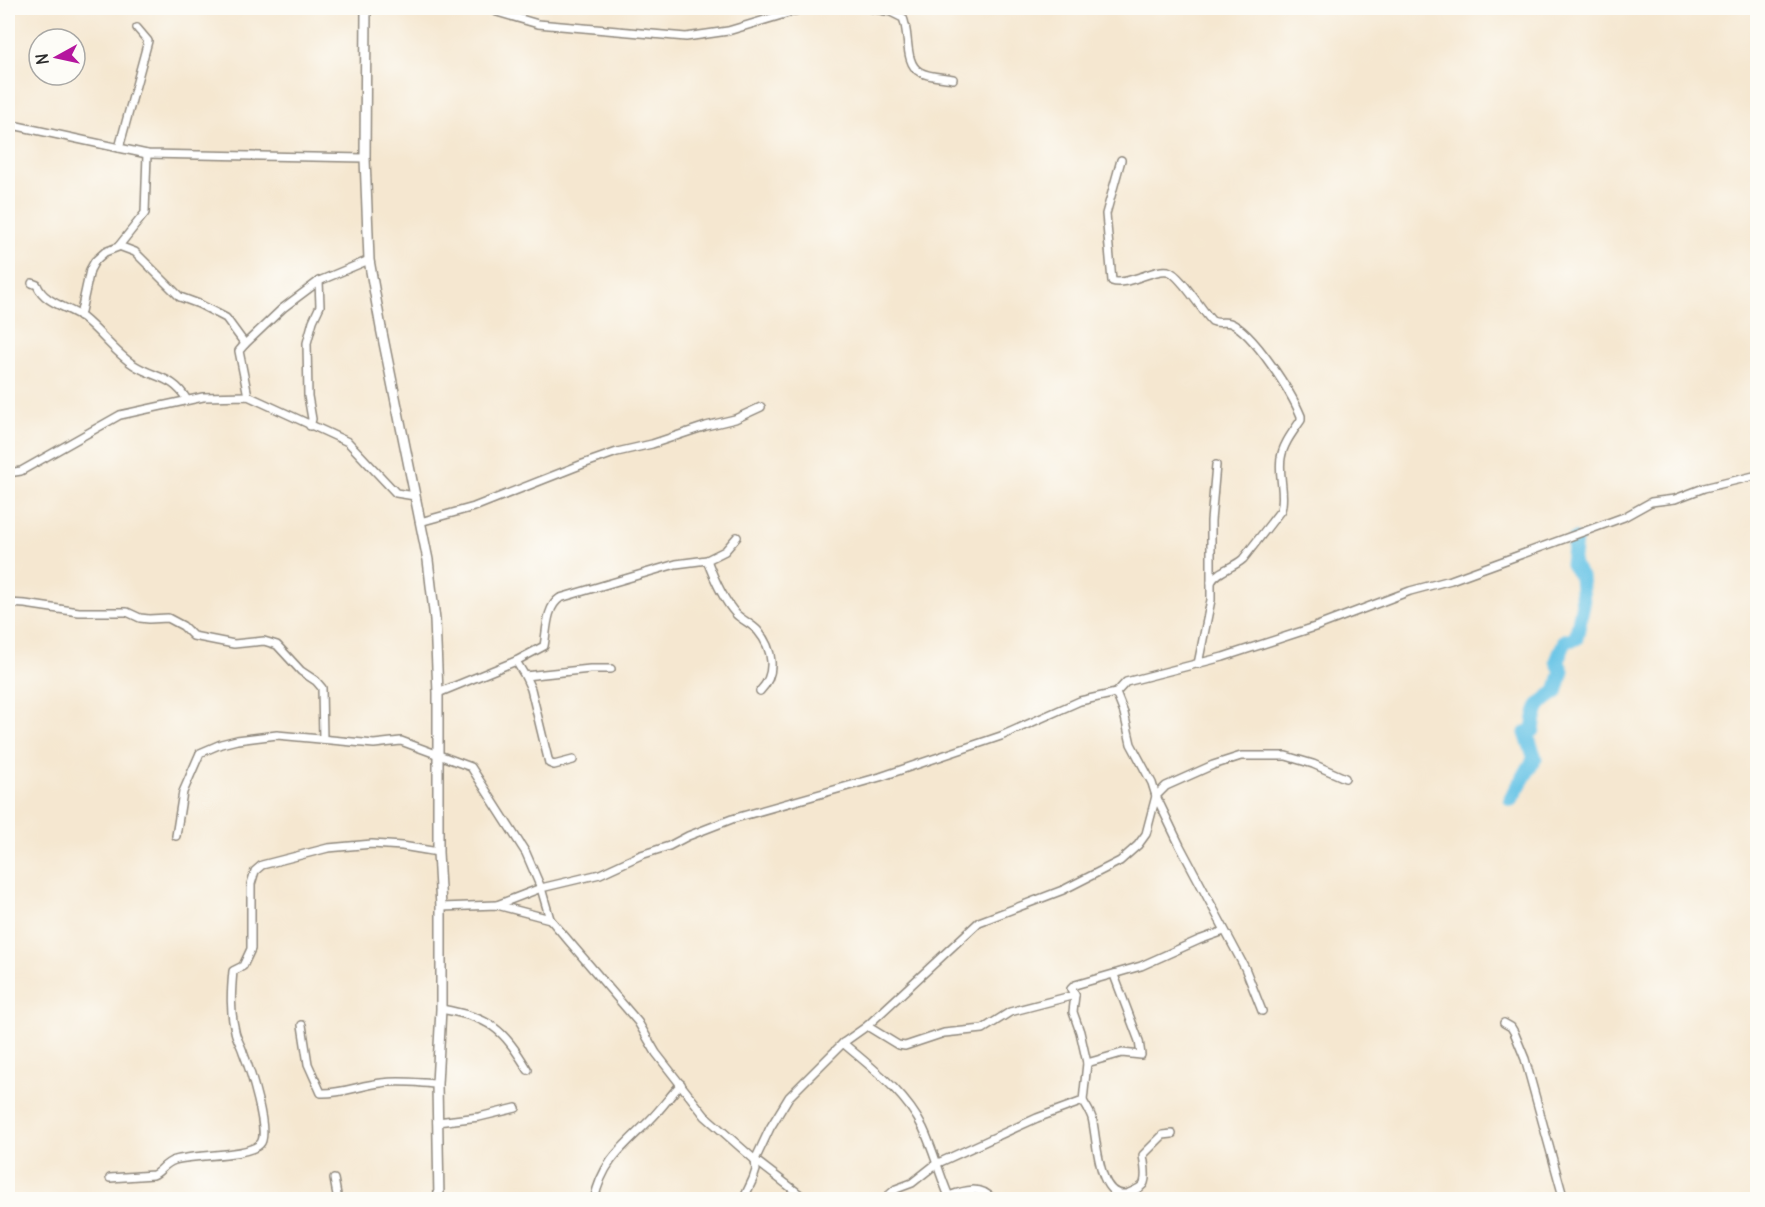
<svg xmlns="http://www.w3.org/2000/svg" width="1765" height="1207" font-family="Delius,sans-serif">
<style>
.lines{fill:none;stroke-linecap:round;stroke-linejoin:round}
.river{stroke:#68c4e6;stroke-width:15}
.minor-casing{stroke:#90897e;stroke-width:10}
.tertiary-casing{stroke:#90897e;stroke-width:12}
.minor{stroke:#fff;stroke-width:7}
.tertiary{stroke:#fff;stroke-width:9}
</style>
<rect width="100%" height="100%" fill="#fdfcf7"/>
<filter id="ink" filterUnits="userSpaceOnUse"><feTurbulence type="fractalNoise" baseFrequency=".0167" numOctaves="2"/><feDisplacementMap in="SourceGraphic" scale="12" xChannelSelector="R" yChannelSelector="G"/><feConvolveMatrix kernelMatrix="1 2 1 2 8 2 1 2 1" color-interpolation-filters="sRGB"/></filter>
<filter id="wash" filterUnits="userSpaceOnUse"><feTurbulence type="fractalNoise" baseFrequency=".008" numOctaves="4" result="noise"/><feDisplacementMap in="SourceGraphic" scale="24" xChannelSelector="R" yChannelSelector="G"/><feGaussianBlur stdDeviation="1.35" result="paint"/><feColorMatrix in="noise" values="0 0 0 0 0 0 0 0 0 0 0 0 0 0 0 0 0 1.4 0 .05"/><feComposite in="paint" operator="in"/></filter>
<g filter="url(#wash)">
<rect width="100%" height="100%" fill="#f5e7d0"/>
<g class="lines">
<!-- river -->
<path class="river" d="M1511,799L1535,758L1526,733L1533,730C1536,707 1537,704 1556,692L1562,671L1557,661L1565,641L1576,638L1583,604L1581,577L1572,564L1575,540"/>
</g>
</g>
<g filter="url(#ink)">
<g class="lines">
<!-- minor casing -->
<g class="minor-casing">
<g id="minor">
<polyline points="492,8 497,12 538,24 686,37 728,31 805,8"/>
<path d="M870,8L891,12L903,18C910,34 904,64 920,72C928,77 943,77 953,79"/>
<polyline points="8,124 147,154 365,158"/>
<polyline points="119,148 148,41 137,28"/>
<path d="M1121,160L1106,214L1112,281C1120,284 1131,280 1140,277C1148,275 1159,269 1168,271C1180,274 1202,311 1212,321C1218,324 1224,321 1230,323C1253,331 1292,394 1301,416V420C1293,432 1283,444 1281,458C1278,475 1286,494 1281,510L1243,559C1233,568 1218,570 1211,582"/>
<polyline points="119,246 135,252 180,297 199,304 226,318 245,344 239,351 248,396"/>
<path d="M32,283L37,285C44,303 68,307 82,317C100,331 115,353 134,365C154,378 174,376 187,400"/>
<polyline points="80,316 90,270 95,261 105,252 118,247 145,213 147,154"/>
<polyline points="245,344 283,308 319,281 369,260"/>
<polyline points="310,426 312,419 308,396 307,343 313,321 320,306 319,281"/>
<polyline points="8,473 21,471 120,415 203,397 248,396 348,442 396,493 415,496"/>
<polyline points="420,522 474,507 583,464 617,452 652,444 706,426 735,419 761,407"/>
<path d="M707,560C714,579 722,598 736,614C742,620 752,624 758,631C773,649 777,674 760,691"/>
<polyline points="8,603 25,604 79,612 127,612 140,618 149,619 168,618 183,626 193,636 234,644 264,641 277,645 301,671 316,681 322,688 323,739"/>
<polyline points="516,661 525,676 590,669 611,669"/>
<polyline points="1198,664 1211,600 1211,521 1216,465"/>
<polyline points="525,676 531,689 549,763 554,765 573,760"/>
<path d="M438,693L516,661L544,646C547,631 546,607 560,598L676,564L707,560L725,551L737,537"/>
<polyline points="1116,693 1124,713 1131,744 1152,783 1156,796 1180,846 1245,968 1262,1011"/>
<polyline points="176,836 183,792 200,753 221,744 237,740 277,735 374,744 401,741 471,767 526,853 541,888 550,919 638,1022 656,1053 705,1116 755,1160 807,1200"/>
<polyline points="497,905 541,888 600,874 641,855 669,846 688,836 732,819 880,777 1001,736 1080,701 1116,693 1126,682 1223,657 1315,627 1410,591 1451,580 1624,517 1651,502 1675,499 1704,488 1758,475"/>
<polyline points="441,907 497,905 550,919"/>
<path d="M441,1009C490,1018 502,1027 528,1070"/>
<polyline points="1504,1023 1511,1027 1514,1032 1525,1059 1564,1200"/>
<path d="M302,1025L308,1064L321,1093C341,1094 361,1085 381,1083C400,1080 418,1083 437,1084"/>
<polyline points="867,1026 898,1045 905,1046 944,1033 983,1029 1010,1012 1075,995"/>
<path d="M843,1043C872,1068 905,1092 923,1128C933,1149 939,1173 948,1194L949,1196C964,1190 982,1185 993,1200"/>
<polyline points="1087,1063 1122,1053 1141,1055 1139,1041 1114,975"/>
<path d="M1083,1101C1086,1106 1090,1112 1092,1118C1097,1135 1097,1204 1129,1193C1133,1191 1142,1188 1144,1183C1147,1175 1144,1163 1143,1155L1163,1135L1172,1134"/>
<polyline points="437,1122 479,1117 516,1108"/>
<path d="M110,1178L153,1175C161,1172 164,1163 175,1160C195,1154 247,1157 260,1144C271,1134 249,1067 243,1052C241,1045 236,1038 235,1031C230,1011 231,992 233,971L243,966L251,949V884L255,871L262,865L328,848L372,844L402,846L438,852"/>
<polyline points="334,1179 338,1200"/>
<path d="M594,1200C603,1160 623,1147 650,1120C661,1109 670,1096 681,1084"/>
<polyline points="743,1200 753,1179 756,1170 755,1160 770,1128 789,1097 843,1043 867,1026 979,922 1063,890 1120,861 1138,845 1146,834 1156,796 1166,786 1213,765 1241,756 1286,756 1313,764 1345,778"/>
<polyline points="883,1200 896,1189 912,1183 936,1164 1037,1118 1083,1101 1087,1063 1080,1032 1073,1012 1075,995 1071,989 1075,985 1141,966 1199,940 1224,931"/>
</g>
</g>
<!-- tertiary casing -->
<g class="tertiary-casing">
<polyline id="tertiary" points="366,8 365,158 369,260 381,328 428,560 435,620 438,693 438,852 441,907 441,1009 437,1084 439,1200"/>
</g>
<!-- minor -->
<use href="#minor" class="minor"/>
<!-- tertiary -->
<use href="#tertiary" class="tertiary"/>
</g>
</g>
<!-- margin -->
<rect width="1765" height="1207" fill="none" stroke="#fdfcf7" stroke-width="30"/>
<!-- north arrow -->
<g transform="translate(57 57) rotate(262)"><circle r="28" fill="#fdfcf7" stroke="#a9a8a5" stroke-width="1.5"/>
<path d="M0-4.5L10 22L0 15L-10 22Z" fill="#b5179e"/>
<text y="-9" font-size="16" font-weight="bold" text-anchor="middle" fill="#2b2b2b">N</text>
</g>
</svg>
